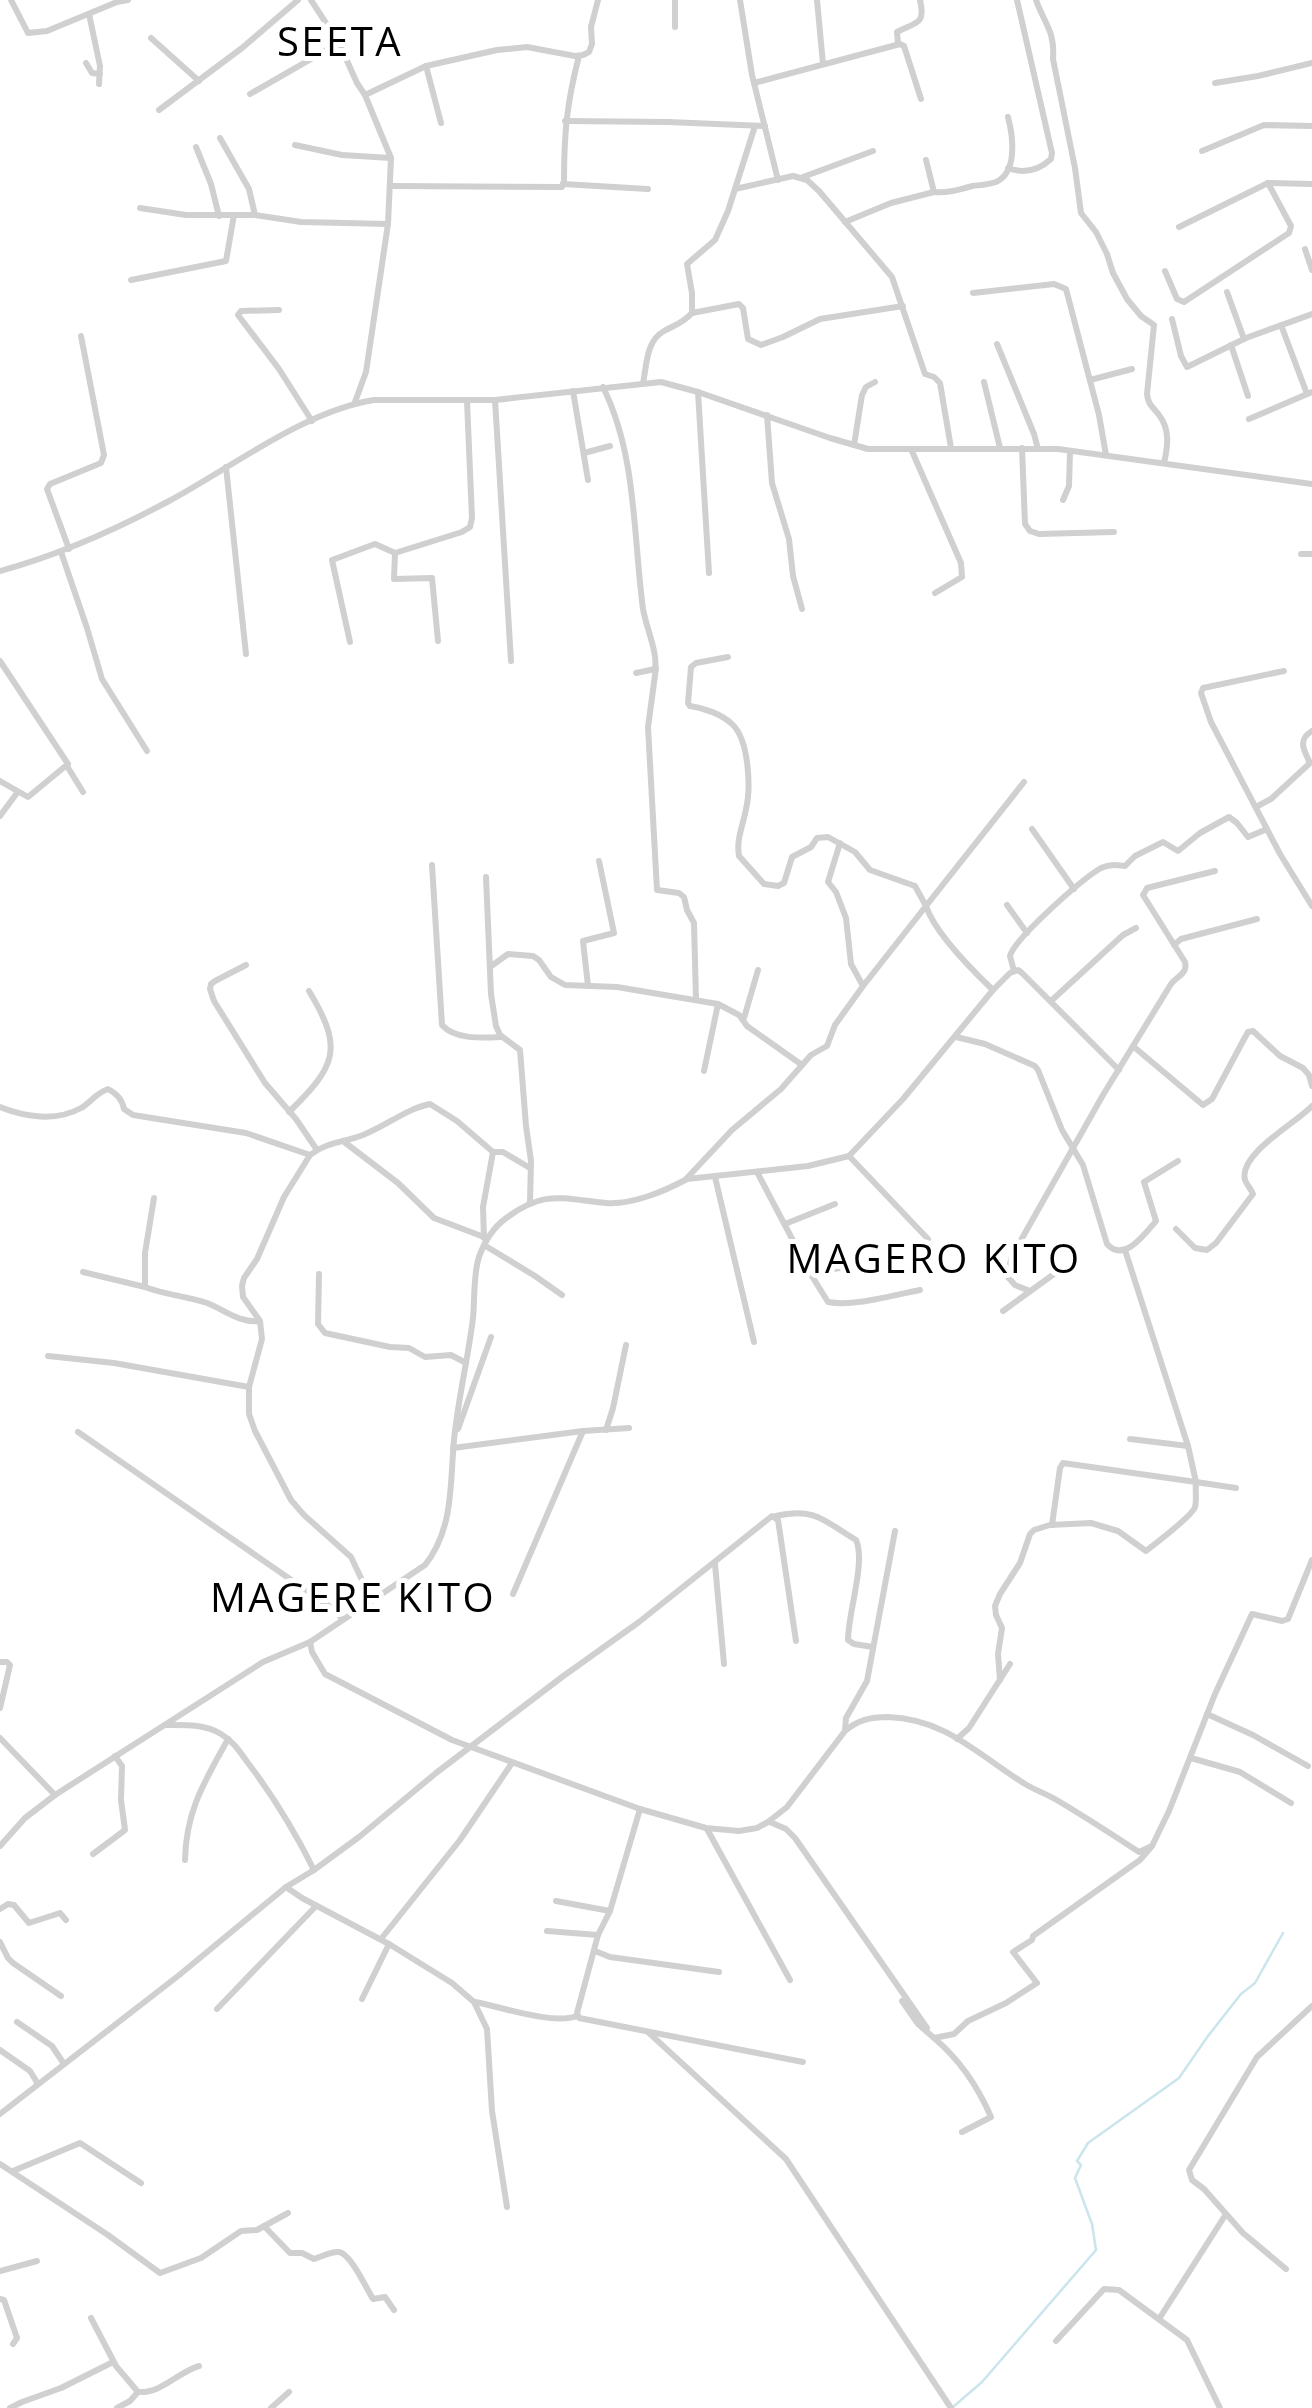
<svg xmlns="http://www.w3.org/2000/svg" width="1312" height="2408" font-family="'Open Sans',sans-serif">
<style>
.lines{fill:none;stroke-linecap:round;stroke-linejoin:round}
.stream{stroke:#cbe5ed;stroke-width:2.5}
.street{stroke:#d0d0d0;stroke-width:6}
.labels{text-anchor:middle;stroke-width:10;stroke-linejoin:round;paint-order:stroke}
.quarter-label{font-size:40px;letter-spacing:2.5px;fill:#000;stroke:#fff}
</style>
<rect width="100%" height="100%" fill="#fff"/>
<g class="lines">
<!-- stream -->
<polyline class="stream" points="953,2407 982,2382 1096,2250 1092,2224 1075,2178 1081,2165 1077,2161 1088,2143 1179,2078 1208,2036 1241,1994 1255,1983 1283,1933"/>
<!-- street -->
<g class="street">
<polyline points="11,0 28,33 47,31 117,2 128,0"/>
<polyline points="311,0 339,43 357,83 365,95 391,158 388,224 366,372 355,402"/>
<polyline points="740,0 752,75 778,180"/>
<polyline points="817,0 823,64"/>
<path d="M1036,0C1045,25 1055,31 1053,59L1075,168L1081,213L1096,232L1107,254L1113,273L1127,299L1141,316L1154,325L1147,394C1148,405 1153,407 1159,415C1170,429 1168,446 1164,463"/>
<polyline points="89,14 100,66 99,84"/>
<polyline points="675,27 675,0"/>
<polyline points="151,38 199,81"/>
<path d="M898,43L897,32C916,22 926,25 920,0"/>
<polyline points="86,63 92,73 100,74"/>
<polyline points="426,66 441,123"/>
<polyline points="754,83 900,44 904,46 921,99"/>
<polyline points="1215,83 1258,76 1312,63"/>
<polyline points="250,94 339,43"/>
<polyline points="365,95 426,66 497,50 527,47 575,56 583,55 589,52 592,44 591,27 598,0"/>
<polyline points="159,110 242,48 298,0"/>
<polyline points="565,121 668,122 765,126"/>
<polyline points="220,138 249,189 255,215"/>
<polyline points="295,145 342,155 391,158"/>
<polyline points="196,147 211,184 219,216"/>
<polyline points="1202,151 1264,125 1312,126"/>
<path d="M1008,168C1024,174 1039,170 1051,159L1052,153L1017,0"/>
<polyline points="803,177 873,151"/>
<polyline points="563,184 648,189"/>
<path d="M391,186L562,187L564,181C564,133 567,102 579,56"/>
<polyline points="735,189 793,176 807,180 819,191 892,277 925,374 934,377 940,383 951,448"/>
<path d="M934,192C948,193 958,190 972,186C980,185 988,185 996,182C1018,172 1013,136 1008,117"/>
<polyline points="140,208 186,215 255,215 301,222 388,224"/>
<polyline points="845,222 891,203 934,192 926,160"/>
<polyline points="1179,227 1268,183 1312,184"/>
<polyline points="1305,249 1312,270"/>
<polyline points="1165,271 1177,299 1184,302 1289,233 1291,226 1268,183"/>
<polyline points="131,280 226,261 234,215"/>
<polyline points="1227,292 1244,339"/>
<polyline points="973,293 1054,284 1066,289 1099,415 1106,455"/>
<polyline points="279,310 241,311 238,315 279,369 312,421"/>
<polyline points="692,313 739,304 743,308 748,339 761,345 783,337 820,319 903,306"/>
<polyline points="1172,319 1181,356 1187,367 1246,338 1312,314"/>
<polyline points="1281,325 1307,394"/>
<polyline points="997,344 1034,434 1038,449"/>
<polyline points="1231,345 1248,396"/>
<polyline points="1090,380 1132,369"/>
<polyline points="984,382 1000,448"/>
<path d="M643,383C647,364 646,341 664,331C675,325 683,323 692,313V293L687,264L715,240L728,211L755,126"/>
<path d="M603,387C637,456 633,535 643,609C646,627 658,653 655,669L636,673"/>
<polyline points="573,391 588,480"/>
<polyline points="698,392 709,573"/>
<polyline points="495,400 511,661"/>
<polyline points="767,415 772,483 789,539 793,576 802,609"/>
<polyline points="1249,419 1312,392"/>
<polyline points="854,445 862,395 866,387 875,382"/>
<polyline points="1022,448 1025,524 1030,531 1039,534 1114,532"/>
<polyline points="911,449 961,563 962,577 935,593"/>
<polyline points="584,453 610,446"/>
<polyline points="226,467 246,654"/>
<polyline points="1063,500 1069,486 1070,451"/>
<polyline points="69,549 47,489 50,484 101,463 104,455 81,336"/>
<polyline points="61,552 87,628 102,679 147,751"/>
<polyline points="395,553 394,579 432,578 438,641"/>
<polyline points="1301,554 1312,554"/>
<path d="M0,571C59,555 115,530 169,501C231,468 304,411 374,400H495L661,382L698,392L830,438L868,449H1058L1312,484"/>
<polyline points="350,642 332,560 375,544 395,553 462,532 470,527 472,518 467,401"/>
<path d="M728,657L696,663L691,667L688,703L690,706C704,708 722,714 733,725C749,741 751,788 746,809C743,826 736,839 739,856L764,884L778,886L784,883L792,857L811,847L817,838L828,837L855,852L870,870L915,886L926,906L863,986"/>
<polyline points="0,661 68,764 28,797 0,781"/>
<polyline points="656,668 648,727 657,890 679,893 684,897 687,910 694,923 696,1000"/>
<polyline points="1284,671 1203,688 1201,693 1211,722 1280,854 1312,906"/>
<polyline points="67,766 83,792"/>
<path d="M1256,807L1271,799L1310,763C1304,750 1297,740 1312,731"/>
<polyline points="0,816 17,793"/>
<polyline points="1032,829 1074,889"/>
<path d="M432,865L442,1025C455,1040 483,1038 502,1037"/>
<polyline points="486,877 491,994 496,1026 500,1035 520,1050 526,1126 531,1161 530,1202"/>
<polyline points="1007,905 1027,933"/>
<polyline points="1174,945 1181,939 1257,919"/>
<polyline points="246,965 215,981 211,984 210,989 214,1001 265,1083 296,1119 317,1150"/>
<polyline points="490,967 508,954 533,956 539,960 551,977 565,985 617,987 718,1004 739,1015 747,1026 802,1065"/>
<path d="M1014,971L1010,956C1015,938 1082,879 1101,868C1109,864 1116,865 1125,866L1135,856L1163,842L1178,851L1200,833L1229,817L1237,823L1248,837L1267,829"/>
<polyline points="588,986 583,941 614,933 599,861"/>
<polyline points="993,990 1010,973 1018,970 1022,973 1119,1070"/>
<polyline points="1051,1001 1123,935 1136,928"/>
<polyline points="744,1018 758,970"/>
<path d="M956,1037L985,1044L1035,1066L1038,1070L1062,1130L1083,1165L1107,1244C1124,1263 1144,1235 1156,1221L1144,1182L1178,1161"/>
<polyline points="1134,1047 1203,1105 1212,1099 1243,1041 1248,1032 1253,1031 1280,1056 1303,1068 1309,1075 1312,1086"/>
<polyline points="704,1071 718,1004"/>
<path d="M0,1107C25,1117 56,1122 81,1108C91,1102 96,1093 108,1089C117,1094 122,1099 124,1109L133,1115L246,1133L310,1155L284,1197L257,1259L244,1278L242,1286L243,1297L260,1321L262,1339L249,1387V1414L255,1431L291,1500L304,1515L351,1557L371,1599"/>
<path d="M289,1112C336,1066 344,1049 309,991"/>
<polyline points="343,1141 398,1183 434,1218 484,1237"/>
<path d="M310,1155C326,1142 345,1142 363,1135C386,1126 406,1109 430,1104L457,1121L493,1152H503L530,1168"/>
<polyline points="849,1156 928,1239"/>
<path d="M757,1172L810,1273L828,1302C853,1307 894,1295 920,1290"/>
<polyline points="715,1177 754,1342"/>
<polyline points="687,1178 732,1130 781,1089 811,1055 827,1046 835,1025 863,986 851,964 846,918 836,892 828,882 840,843"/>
<path d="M154,1198L145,1253V1287C165,1295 187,1296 207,1303C225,1310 239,1323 259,1321"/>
<polyline points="785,1224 835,1204"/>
<path d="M1176,1229L1195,1248L1207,1250L1216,1243L1253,1194C1251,1189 1247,1185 1245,1180C1238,1154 1296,1123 1312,1106"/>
<polyline points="484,1238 483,1207 493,1152"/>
<polyline points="484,1245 535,1276 562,1295"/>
<polyline points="83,1272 145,1287"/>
<polyline points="810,1273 888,1260"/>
<polyline points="319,1274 318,1324 325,1333 390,1347 409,1348 425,1357 451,1355 466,1363"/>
<path d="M1030,1291L1015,1285L1007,1276L1012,1256L1103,1095L1171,984C1177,976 1188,974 1185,962L1143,895L1147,888L1215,871"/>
<polyline points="1003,1311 1054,1274"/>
<polyline points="48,1356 114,1363 249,1387"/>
<polyline points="458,1429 491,1337"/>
<polyline points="606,1430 613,1408 626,1345"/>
<polyline points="78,1432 336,1611 342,1619"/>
<polyline points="1130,1439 1188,1446"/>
<polyline points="453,1448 583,1431 629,1428"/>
<path d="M776,1516C815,1507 824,1521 856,1540C866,1562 848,1613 848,1640L854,1644L873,1647"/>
<polyline points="1052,1525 1060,1468 1063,1463 1196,1482 1188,1446 1125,1250"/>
<polyline points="715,1564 724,1664"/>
<polyline points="513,1594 583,1431"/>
<path d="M310,1642L312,1652L325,1674L452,1740L640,1809L706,1828L739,1831L757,1828L768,1822L787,1807L845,1731C858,1720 870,1717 888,1717C946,1719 978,1755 1025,1784C1037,1791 1049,1795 1060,1802C1087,1818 1113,1835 1139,1852L1152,1846"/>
<polyline points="0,1662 7,1662 10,1665 0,1708"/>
<path d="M1000,1680L998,1654L1002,1628L996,1615L995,1606L1000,1594L1020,1563L1030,1534L1034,1530L1050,1525L1091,1523L1118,1531L1146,1551C1155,1544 1193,1515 1195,1507C1197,1500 1195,1489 1196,1482L1236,1488"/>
<polyline points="1207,1714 1253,1735 1308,1766"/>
<path d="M167,1725C185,1725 205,1724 221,1734C233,1741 240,1752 248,1763C274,1797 295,1832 314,1870"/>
<polyline points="845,1730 846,1718 867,1681 895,1531"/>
<polyline points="0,1738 55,1795"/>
<polyline points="957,1739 969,1728 1010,1664"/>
<polyline points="1191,1758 1240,1772 1291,1803"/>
<polyline points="770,1822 786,1829 795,1838 927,2028"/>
<polyline points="707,1829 790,1980"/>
<path d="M0,1846L25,1818L55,1795L263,1662L310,1642L425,1565C454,1529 450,1482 454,1440C458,1399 468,1359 473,1318C475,1299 473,1275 479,1257C484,1243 493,1228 505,1219C544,1189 562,1199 606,1203C632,1205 665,1191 687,1179L808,1166L849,1156L903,1099L993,990C972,970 935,933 926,906L1024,782"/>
<polyline points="93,1854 125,1830 121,1800 122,1766 115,1756"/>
<path d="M185,1860C186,1810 205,1781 228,1739"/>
<polyline points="286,1887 302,1898 389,1944 452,1983 474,2002 487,2029 492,2111 507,2207"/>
<polyline points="556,1901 610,1911"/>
<polyline points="0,1909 8,1904 14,1905 29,1923 60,1913 66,1920"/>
<polyline points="547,1931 598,1935 577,2013 579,2018 803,2062"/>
<polyline points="598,1935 610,1911 640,1809"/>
<polyline points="381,1939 460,1840 512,1763"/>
<polyline points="0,1942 8,1958 13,1963 61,1996"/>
<polyline points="595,1951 610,1957 719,1972"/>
<polyline points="362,1999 389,1944"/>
<polyline points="902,2001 918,2024 934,2038 954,2034 968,2021 1006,2003 1037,1983 1013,1952 1032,1940 1033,1936 1140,1860 1152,1846 1169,1811 1215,1694 1252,1614 1282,1621 1288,1619 1312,1560"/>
<path d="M475,2002C502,2007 552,2025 577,2016"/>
<polyline points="217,2009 316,1906"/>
<polyline points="17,2022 52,2046 64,2064"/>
<polyline points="648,2032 786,2159 951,2408"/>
<path d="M934,2038C959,2059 978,2087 991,2117L962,2132"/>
<polyline points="0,2050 30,2071 38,2084"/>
<polyline points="0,2114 178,1976 286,1887 314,1870 359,1837 436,1773 562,1677 639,1622 772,1516 778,1520 796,1641"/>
<polyline points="0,2164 108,2235 160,2273 201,2258 241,2231 257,2230 288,2213"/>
<polyline points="13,2171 80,2143 141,2183"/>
<path d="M264,2226L290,2253H302L314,2259C320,2257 332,2251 339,2252C351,2254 366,2288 373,2299L385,2297L394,2310"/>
<polyline points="1286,2269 1243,2233 1204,2189 1192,2180 1189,2170 1257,2057 1312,2006"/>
<polyline points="0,2271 37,2261"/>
<polyline points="0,2299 4,2300 17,2338 13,2344"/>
<path d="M91,2318L116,2366L138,2392C161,2394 178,2372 199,2366"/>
<polyline points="1159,2319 1226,2214"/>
<polyline points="1056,2341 1104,2289 1119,2290 1187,2340 1220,2408"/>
<polyline points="10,2408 22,2402 61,2388 113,2362"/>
<polyline points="117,2408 130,2401 138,2392"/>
<polyline points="271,2408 289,2392"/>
</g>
</g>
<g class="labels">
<!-- quarter labels -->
<g class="quarter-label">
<text x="340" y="56">SEETA</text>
<text x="934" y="1273">MAGERO KITO</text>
<text x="353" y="1612">MAGERE KITO</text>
</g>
</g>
</svg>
